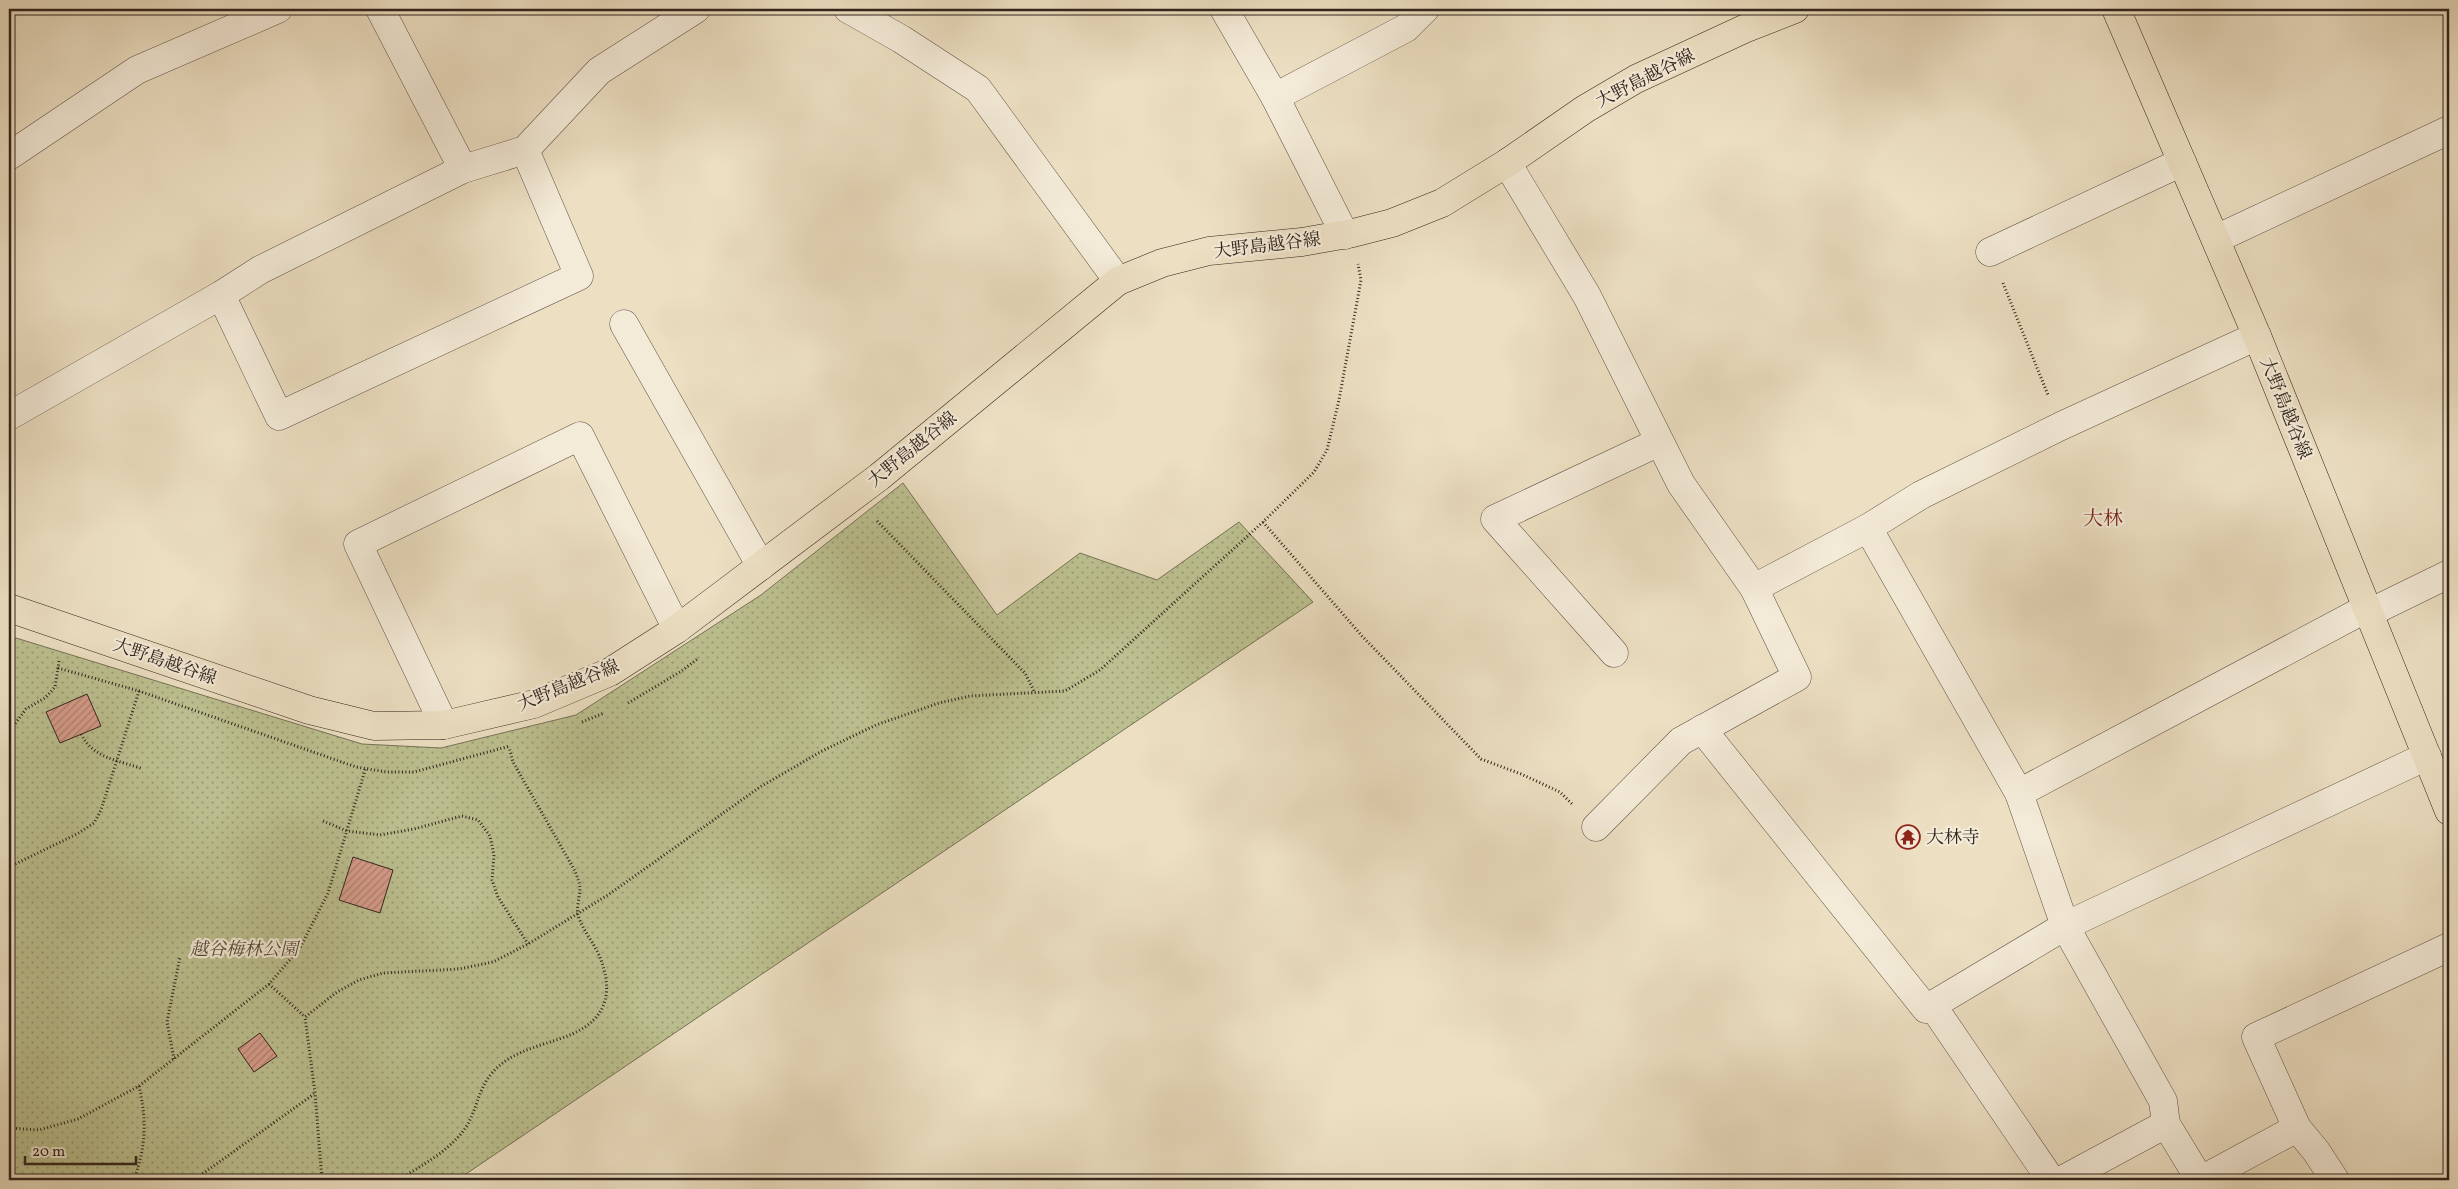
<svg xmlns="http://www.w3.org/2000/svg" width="2458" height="1189" font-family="Vollkorn,'Noto Serif JP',serif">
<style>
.park{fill:url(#park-dots);stroke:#767256}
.building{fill:url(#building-hatch);stroke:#31241c}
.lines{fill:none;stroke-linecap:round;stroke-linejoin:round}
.minor-casing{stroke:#605346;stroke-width:29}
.major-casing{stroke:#31241c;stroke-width:29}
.path{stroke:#31241c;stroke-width:3;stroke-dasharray:1 2.5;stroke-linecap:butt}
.minor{stroke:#f3ead7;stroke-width:28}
.major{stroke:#ecdfc2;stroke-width:28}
.labels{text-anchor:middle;stroke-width:4.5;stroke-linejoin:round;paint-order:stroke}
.street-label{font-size:18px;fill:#31241c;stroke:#f3ead7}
.poi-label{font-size:18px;fill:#31241c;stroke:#f3ead7;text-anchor:start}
.park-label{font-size:18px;font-style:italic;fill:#544b39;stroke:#f3ead7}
.quarter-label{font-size:20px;fill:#7a1f14;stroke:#f3ead7}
</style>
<defs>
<pattern id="park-dots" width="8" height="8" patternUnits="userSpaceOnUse" patternTransform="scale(1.25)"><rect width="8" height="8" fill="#bcc090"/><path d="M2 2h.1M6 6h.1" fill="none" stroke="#999c75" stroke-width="1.8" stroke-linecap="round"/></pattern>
<pattern id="building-hatch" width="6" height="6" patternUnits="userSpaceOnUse" patternTransform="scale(1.25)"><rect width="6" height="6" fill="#d79d8c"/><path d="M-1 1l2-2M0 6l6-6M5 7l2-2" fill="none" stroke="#af8072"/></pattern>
</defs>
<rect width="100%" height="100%" fill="#ecdfc2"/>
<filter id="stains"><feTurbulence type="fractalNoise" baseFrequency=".004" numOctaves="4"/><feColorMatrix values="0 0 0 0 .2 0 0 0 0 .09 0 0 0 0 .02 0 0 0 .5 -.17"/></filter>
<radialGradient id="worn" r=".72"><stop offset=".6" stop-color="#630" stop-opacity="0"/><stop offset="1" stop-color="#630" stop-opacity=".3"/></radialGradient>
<!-- park -->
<polygon class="park" points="903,483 997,615 1080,553 1157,580 1239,522 1313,602 457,1180 9,1180 9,644 16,638 362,744 441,748 576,715 761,595"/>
<!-- building -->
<g class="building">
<polygon points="87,694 101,726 60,743 46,712"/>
<polygon points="353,857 393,870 380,913 339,900"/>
<polygon points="260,1033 277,1056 254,1072 238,1049"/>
</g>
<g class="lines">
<!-- minor casing -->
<g class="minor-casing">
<g id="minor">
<polyline points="380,9 463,169"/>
<polyline points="848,9 901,39 978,89 1118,281"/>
<polyline points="1224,9 1275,97 1345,235"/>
<polyline points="1275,97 1406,28 1425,9"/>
<polyline points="9,156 137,70 278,9"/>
<polyline points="1507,163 1587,296 1681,484 1754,588 1797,677 1681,741 1596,827"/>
<polyline points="2216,239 2449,130"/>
<polyline points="1990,252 2182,162"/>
<polyline points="221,295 279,416 579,276 525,150"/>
<polyline points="624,324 761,566"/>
<polyline points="9,416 221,295 260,270 463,169 525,150 599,71 696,9"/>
<polyline points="1868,528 2019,793 2065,926 2163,1101 2166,1124 2200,1180"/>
<polyline points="1754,588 1868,528 1921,495 2061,426 2257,336"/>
<polyline points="2369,613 2449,574"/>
<polyline points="1614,653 1495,519 1659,442"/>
<polyline points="444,725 358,544 580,436 677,629"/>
<polyline points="1702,729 1926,1009 2065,926 2427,756"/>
<polyline points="2019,793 2367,608"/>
<polyline points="1932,1005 2051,1180"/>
<polyline points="2062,1180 2166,1124"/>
<polyline points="2201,1180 2297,1128"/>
<polyline points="2335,1180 2316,1151 2297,1128 2256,1037 2449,947"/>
</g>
</g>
<!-- major casing -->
<g class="major-casing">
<g id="major">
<polyline points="2116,9 2257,336 2449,811"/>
<polyline points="9,608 309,710 374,726 444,725 534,704 610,672 677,629 879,477 1118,281 1162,263 1209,251 1302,242 1353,233 1392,223 1442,203 1507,163 1585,109 1636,79 1744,29 1795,9"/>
</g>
</g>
<!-- path -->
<g class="path">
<polyline points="2003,283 2048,395"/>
<polyline points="877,521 1025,673 1035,693"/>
<polyline points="1263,522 1362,636 1481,759 1521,774 1560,792 1572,804"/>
<polyline points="59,661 58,668 139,691 356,767 387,772 414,772 510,746"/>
<polyline points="628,703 680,672 699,658"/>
<polyline points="582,722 604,713"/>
<polyline points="9,732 26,709 45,698 55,687 58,668"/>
<path d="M81,734C94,759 118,760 143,769"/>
<polyline points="323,821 347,831 380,835 414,829 462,816 478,820 490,836 494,855 492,880 498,897 528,944"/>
<polyline points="9,867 77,834 94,823 101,810 139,691"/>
<polyline points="269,984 305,1017"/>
<polyline points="174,1059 167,1022 180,957"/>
<polyline points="9,1128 39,1130 78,1119 139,1086 269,984 300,948 328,893 366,767"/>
<path d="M134,1180C146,1145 147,1122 139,1086"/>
<polyline points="194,1180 314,1094"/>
<polyline points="322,1180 315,1093 305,1017 337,992 359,980 383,973 459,969 493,962 528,944 608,895 760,787 822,751 876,725 939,703 970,696 1065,691 1100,670 1263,522 1314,472 1327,450 1339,400 1361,280 1358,264"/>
<path d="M398,1180C421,1166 451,1150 466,1127C477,1110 478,1089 492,1073C509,1053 536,1047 559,1039C597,1027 616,1004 602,963C597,946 583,932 578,915C576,908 580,897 580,889C580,883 577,877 575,871L513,762L509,747"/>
</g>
<!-- minor -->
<use href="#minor" class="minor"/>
<!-- major -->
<use href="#major" class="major"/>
</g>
<!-- icons -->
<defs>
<g id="temple-ring" transform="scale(1.25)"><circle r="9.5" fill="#f3ead7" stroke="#8f2418" stroke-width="1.5"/><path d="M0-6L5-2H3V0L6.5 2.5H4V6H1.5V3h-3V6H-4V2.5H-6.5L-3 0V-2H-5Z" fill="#8f2418"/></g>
</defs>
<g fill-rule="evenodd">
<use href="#temple-ring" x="1908" y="837"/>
</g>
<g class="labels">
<!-- street labels -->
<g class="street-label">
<text transform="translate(1645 78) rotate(-27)" y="6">大野島越谷線</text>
<text transform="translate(1267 245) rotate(-7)" y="6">大野島越谷線</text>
<text transform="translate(2286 408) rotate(68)" y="6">大野島越谷線</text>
<text transform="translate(912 449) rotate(-39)" y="6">大野島越谷線</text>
<text transform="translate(165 661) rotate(19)" y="6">大野島越谷線</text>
<text transform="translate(568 685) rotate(-22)" y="6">大野島越谷線</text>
</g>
<!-- poi labels -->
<g class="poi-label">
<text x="1926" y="843">大林寺</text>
</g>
<!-- park labels -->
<g class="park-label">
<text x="244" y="955">越谷梅林公園</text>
</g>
<!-- quarter labels -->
<g class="quarter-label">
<text x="2103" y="525">大林</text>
</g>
</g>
<!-- margin -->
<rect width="2458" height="1189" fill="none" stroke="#ecdfc2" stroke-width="30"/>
<rect x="10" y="10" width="2438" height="1169" fill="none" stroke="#31241c" stroke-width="2.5"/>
<rect x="15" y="15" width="2428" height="1159" fill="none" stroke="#31241c"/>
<!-- scale -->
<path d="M25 1156v8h111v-8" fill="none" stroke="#31241c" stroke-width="2.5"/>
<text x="32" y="1156" font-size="15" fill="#31241c" stroke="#f3ead7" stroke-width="4" paint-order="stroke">20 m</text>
<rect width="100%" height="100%" filter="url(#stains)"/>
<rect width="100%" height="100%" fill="url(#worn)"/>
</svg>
